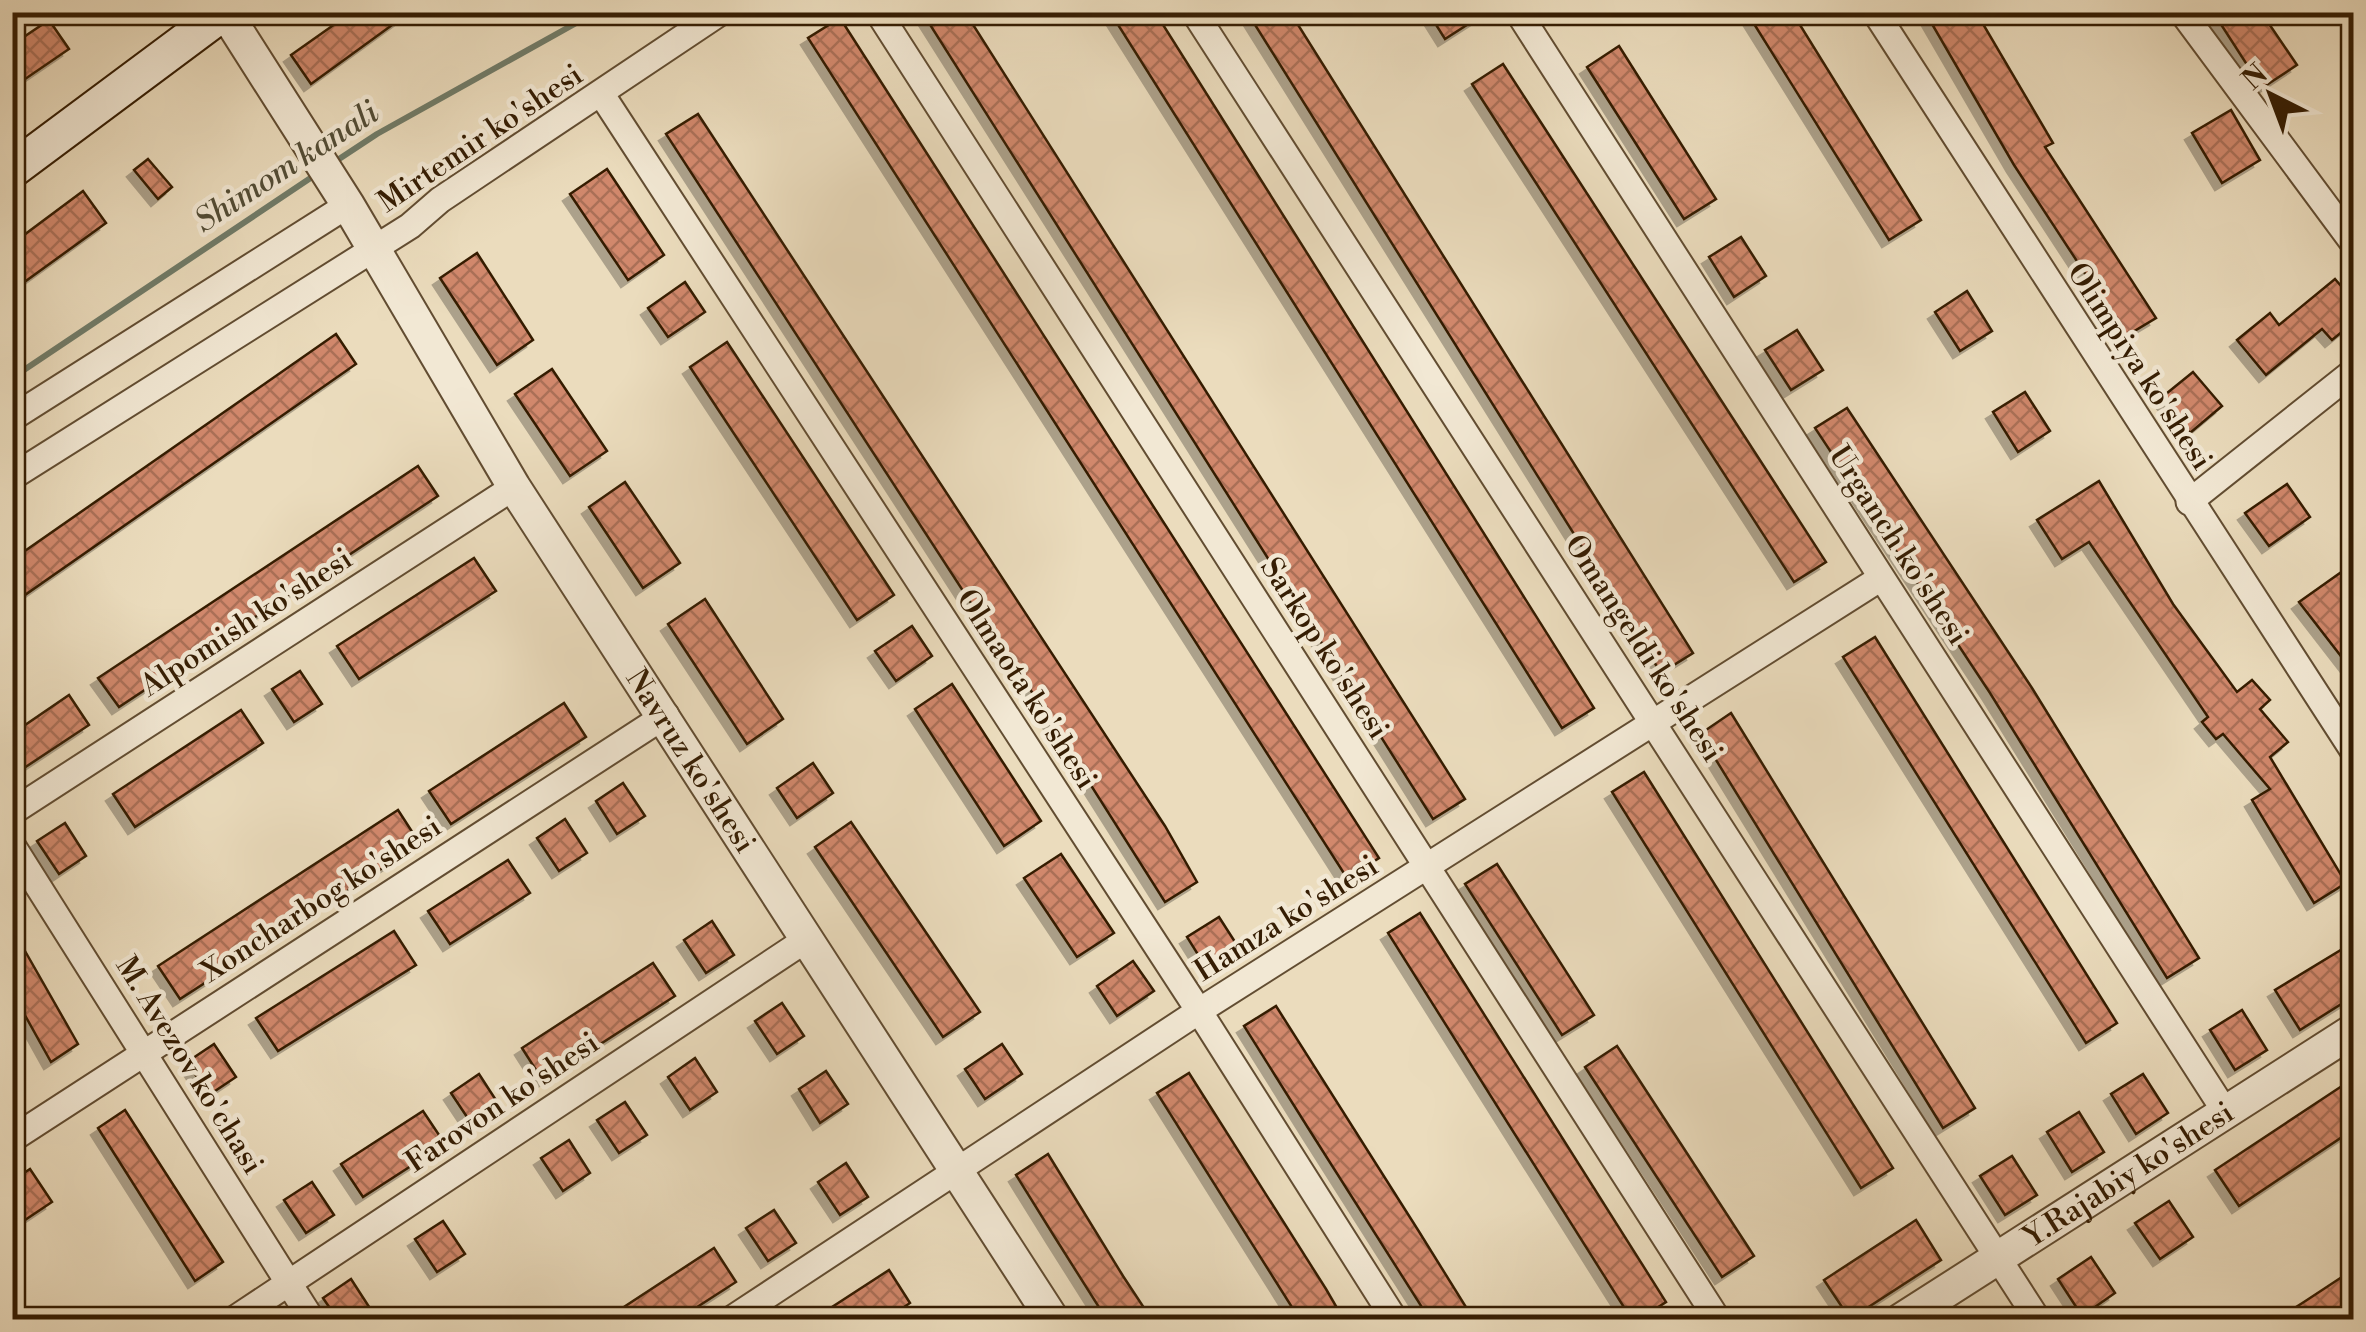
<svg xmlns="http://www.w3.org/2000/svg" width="2366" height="1332" font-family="'Libre Bodoni',serif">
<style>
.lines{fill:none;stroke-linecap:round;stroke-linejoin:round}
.stream{stroke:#717c69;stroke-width:6}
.building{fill:url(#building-cross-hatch);stroke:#351d03;stroke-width:2.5;filter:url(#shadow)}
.minor-casing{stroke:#624d32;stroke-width:29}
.tertiary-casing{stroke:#624d32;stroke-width:36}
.secondary-casing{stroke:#351d03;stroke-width:39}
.minor{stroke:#f2e8d4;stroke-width:25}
.tertiary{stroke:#f2e8d4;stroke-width:32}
.secondary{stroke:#f2e8d4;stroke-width:35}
.labels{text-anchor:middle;stroke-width:9;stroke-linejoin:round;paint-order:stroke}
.street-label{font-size:30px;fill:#351d03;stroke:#f2e8d4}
.water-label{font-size:32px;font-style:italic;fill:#534d36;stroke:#f2e8d4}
</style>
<defs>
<pattern id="building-cross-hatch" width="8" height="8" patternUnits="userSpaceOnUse" patternTransform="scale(2.5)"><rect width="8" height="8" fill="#d1886c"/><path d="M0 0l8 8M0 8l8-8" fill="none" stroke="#aa6f57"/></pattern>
<filter id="shadow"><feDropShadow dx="-7" dy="7" stdDeviation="0" flood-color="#0004"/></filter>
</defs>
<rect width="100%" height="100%" fill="#ebdcbd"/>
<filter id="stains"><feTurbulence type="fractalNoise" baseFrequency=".002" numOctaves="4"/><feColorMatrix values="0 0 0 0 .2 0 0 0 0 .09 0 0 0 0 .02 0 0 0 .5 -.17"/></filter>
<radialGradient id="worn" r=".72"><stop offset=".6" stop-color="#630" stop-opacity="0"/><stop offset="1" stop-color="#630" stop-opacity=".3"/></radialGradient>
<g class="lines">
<!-- stream -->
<g class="stream">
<polyline points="333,163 377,134 596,12"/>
<polyline points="12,378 318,173"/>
</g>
</g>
<!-- building -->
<g class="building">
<polygon points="352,12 410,12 311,84 291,55"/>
<polygon points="922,12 965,12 1465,799 1433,819"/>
<polygon points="1110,12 1155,12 1594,708 1562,728"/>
<polygon points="1247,12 1290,12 1693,653 1661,673"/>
<polygon points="1428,12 1487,12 1445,39"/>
<polygon points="1761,12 1792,12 1921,220 1889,240 1751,19"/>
<polygon points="1925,12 1976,12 2053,143 2045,147 2156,318 2126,336 2014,165"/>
<polygon points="2213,12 2261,12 2297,65 2262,88"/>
<polygon points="840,18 1379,858 1347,878 808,38"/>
<polygon points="49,20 69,49 12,88 12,45"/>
<polygon points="1619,46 1716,199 1684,219 1587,67"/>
<polygon points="1503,64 1826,562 1794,582 1472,84"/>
<polygon points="2231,110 2260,160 2222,183 2192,133"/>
<polygon points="698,114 1165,826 1197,882 1165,902 981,612 978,614 666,134"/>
<polygon points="148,159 172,187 158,199 134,170"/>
<polygon points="607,169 664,255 628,280 570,194"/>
<polygon points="83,191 106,223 12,291 12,244"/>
<polygon points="1741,237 1766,276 1734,297 1709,257"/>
<polygon points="477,253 533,340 497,365 440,278"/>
<polygon points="2335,279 2354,301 2354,322 2332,340 2322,329 2266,375 2237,340 2270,313 2279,325"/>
<polygon points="685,282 705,312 668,337 648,308"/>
<polygon points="1967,291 1992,331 1960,351 1935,312"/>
<polygon points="1797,330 1823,370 1791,390 1765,350"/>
<polygon points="336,334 356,364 12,604 12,560"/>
<polygon points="727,342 894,595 857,620 690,367"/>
<polygon points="552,369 607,451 570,476 515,394"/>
<polygon points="2193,372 2222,406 2190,433 2161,398"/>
<polygon points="2025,392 2050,431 2018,452 1993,412"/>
<polygon points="1847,408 2032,688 2199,958 2167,978 1990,693 1815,428"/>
<polygon points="418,466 438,496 119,707 98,678"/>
<polygon points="2099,481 2173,604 2237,692 2252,680 2270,700 2260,709 2288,742 2270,757 2346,883 2314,903 2252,800 2270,789 2223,734 2216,739 2202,722 2208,717 2089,542 2062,559 2037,520"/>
<polygon points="625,482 680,563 643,588 589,507"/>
<polygon points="2287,484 2310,517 2269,546 2245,513"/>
<polygon points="474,558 496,591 359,679 337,646"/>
<polygon points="2340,573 2354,591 2354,673 2299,602"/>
<polygon points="705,599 783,719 747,744 668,624"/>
<polygon points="912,626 932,656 896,681 875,651"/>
<polygon points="1875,637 2117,1023 2086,1043 1843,657"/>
<polygon points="300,671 322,704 294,722 272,689"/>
<polygon points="952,684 1041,821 1004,846 915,709"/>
<polygon points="69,695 89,725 12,776 12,734"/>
<polygon points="564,703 586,737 451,824 429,791"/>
<polygon points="241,710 263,743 135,827 113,794"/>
<polygon points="1731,713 1975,1108 1943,1128 1700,734"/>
<polygon points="813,763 833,793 797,818 777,788"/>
<polygon points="1644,772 1893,1168 1861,1188 1612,792"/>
<polygon points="623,783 645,816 617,834 596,801"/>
<polygon points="398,810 420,844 180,999 158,966"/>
<polygon points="565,819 587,853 559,871 537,838"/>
<polygon points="851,822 980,1012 943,1037 815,847"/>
<polygon points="65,823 86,856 59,874 37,841"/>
<polygon points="1061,854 1114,933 1077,957 1024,878"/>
<polygon points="508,860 530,893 450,944 428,911"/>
<polygon points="1497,864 1594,1015 1562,1035 1465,884"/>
<polygon points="1420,913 1666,1302 1638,1320 1632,1320 1388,933"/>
<polygon points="1219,917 1244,956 1212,977 1187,937"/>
<polygon points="712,921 734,955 706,973 684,940"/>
<polygon points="394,931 416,965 278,1051 256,1018"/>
<polygon points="2354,942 2354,996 2300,1030 2275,990"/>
<polygon points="25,951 78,1044 51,1062 12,992 12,959"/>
<polygon points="1133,961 1154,991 1117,1016 1097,986"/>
<polygon points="653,963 675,996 543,1081 522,1048"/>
<polygon points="782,1003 804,1036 777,1054 755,1021"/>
<polygon points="1276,1006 1418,1230 1474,1320 1430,1320 1310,1131 1244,1026"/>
<polygon points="2242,1010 2267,1050 2235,1070 2210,1030"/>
<polygon points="214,1044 236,1077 209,1095 187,1062"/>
<polygon points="1002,1044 1022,1074 985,1099 965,1069"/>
<polygon points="1617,1046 1754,1256 1722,1277 1585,1067"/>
<polygon points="695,1058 717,1092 690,1110 668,1077"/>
<polygon points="826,1071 848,1104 820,1123 799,1089"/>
<polygon points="1189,1073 1326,1289 1344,1320 1300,1320 1157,1093"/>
<polygon points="479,1074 501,1108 473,1126 451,1093"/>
<polygon points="2143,1074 2168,1113 2136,1134 2111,1094"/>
<polygon points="2354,1078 2354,1129 2239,1206 2215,1170"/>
<polygon points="625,1102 647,1135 619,1153 597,1120"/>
<polygon points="125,1110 223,1262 195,1281 98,1128"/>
<polygon points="423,1111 445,1144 363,1197 341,1164"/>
<polygon points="2079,1112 2104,1152 2072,1172 2047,1132"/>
<polygon points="569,1140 590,1173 563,1191 541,1158"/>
<polygon points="1048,1154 1123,1276 1152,1320 1107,1320 1054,1236 1016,1175"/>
<polygon points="2012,1156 2037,1195 2005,1215 1980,1176"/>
<polygon points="846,1163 868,1197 840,1215 818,1182"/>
<polygon points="30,1169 52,1202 25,1220 12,1201 12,1181"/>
<polygon points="312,1182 334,1215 306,1233 284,1200"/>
<polygon points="2169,1201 2193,1237 2160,1259 2135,1223"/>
<polygon points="774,1210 796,1243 768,1261 746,1228"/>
<polygon points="1916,1220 1941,1260 1850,1319 1824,1280"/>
<polygon points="443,1221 465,1254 437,1272 415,1239"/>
<polygon points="714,1248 736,1282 677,1320 604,1320"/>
<polygon points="2091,1257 2115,1293 2082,1316 2058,1279"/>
<polygon points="2354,1269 2354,1320 2276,1320 2307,1300"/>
<polygon points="889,1270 910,1303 885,1320 812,1320"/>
<polygon points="351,1279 373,1313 363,1320 338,1320 323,1298"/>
</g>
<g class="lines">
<!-- minor casing -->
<g class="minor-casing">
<g id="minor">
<polyline points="878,12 1718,1320"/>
<polyline points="1194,12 2038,1320"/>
<polyline points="1518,12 2226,1113"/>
<polyline points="1875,12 2354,752"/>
<polyline points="2182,12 2354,244"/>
<polyline points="602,95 1199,1011 1395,1320"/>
<polyline points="12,418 348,205"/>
<polyline points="12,477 410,226 440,200 721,12"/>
<polyline points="2189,502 2354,371"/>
<polyline points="12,812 514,487"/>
<polyline points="12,845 312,1320"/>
<polyline points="12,1139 666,715"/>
<polyline points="233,1320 807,939"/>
<polyline points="730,1320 1199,1011 1881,578"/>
</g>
</g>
<!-- tertiary casing -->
<g class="tertiary-casing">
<g id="tertiary">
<path id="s1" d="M225,12L348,205L514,487L1053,1320"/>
<path id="s2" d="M1901,1320L2354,1030"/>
</g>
</g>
<!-- secondary casing -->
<g class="secondary-casing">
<polyline id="secondary" points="12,170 224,12"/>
</g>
<!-- minor -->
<use href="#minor" class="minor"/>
<!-- tertiary -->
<use href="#tertiary" class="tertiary"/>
<!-- secondary -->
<use href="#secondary" class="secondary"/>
</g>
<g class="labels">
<!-- street labels -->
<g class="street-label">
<text transform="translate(480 138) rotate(-34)" y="10">Mirtemir ko'shesi</text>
<text transform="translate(2140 366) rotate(57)" y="10">Olimpiya ko'shesi</text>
<text transform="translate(1899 545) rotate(57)" y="10">Urganch ko'shesi</text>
<text transform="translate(246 622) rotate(-33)" y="10">Alpomish ko'shesi</text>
<text transform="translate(1325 648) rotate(57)" y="10">Sarkop ko'shesi</text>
<text transform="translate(1644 648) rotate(57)" y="10">Omangeldi ko'shesi</text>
<text transform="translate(1027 689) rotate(57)" y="10">Olmaota ko'shesi</text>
<text dy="10" stroke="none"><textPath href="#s1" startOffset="882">Navruz ko'shesi</textPath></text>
<text transform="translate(321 899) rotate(-33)" y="10">Xoncharbog ko'shesi</text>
<text transform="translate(1286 918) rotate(-32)" y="10">Hamza ko'shesi</text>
<text transform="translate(190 1065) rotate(58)" y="10">M. Avezov ko'chasi</text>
<text transform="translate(502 1102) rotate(-34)" y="10">Farovon ko'shesi</text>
<text dy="10" stroke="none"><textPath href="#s2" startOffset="270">Y.Rajabiy ko'shesi</textPath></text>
</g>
<!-- water labels -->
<g class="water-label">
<text transform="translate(286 166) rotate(-33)" y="11">Shimom kanali</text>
</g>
</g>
<!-- margin -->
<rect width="2366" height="1332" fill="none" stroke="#ebdcbd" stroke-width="50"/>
<rect x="15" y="15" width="2336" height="1302" fill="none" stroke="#351d03" stroke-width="5"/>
<rect x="25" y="25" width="2316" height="1282" fill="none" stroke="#351d03" stroke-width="2.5"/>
<!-- north arrow -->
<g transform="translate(2271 95) rotate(318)" stroke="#f2e8d4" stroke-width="8" paint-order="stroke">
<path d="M0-8L18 38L0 25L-18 38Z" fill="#351d03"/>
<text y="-15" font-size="28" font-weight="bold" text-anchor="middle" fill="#351d03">N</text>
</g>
<rect width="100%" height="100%" filter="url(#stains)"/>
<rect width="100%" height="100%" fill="url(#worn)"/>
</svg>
